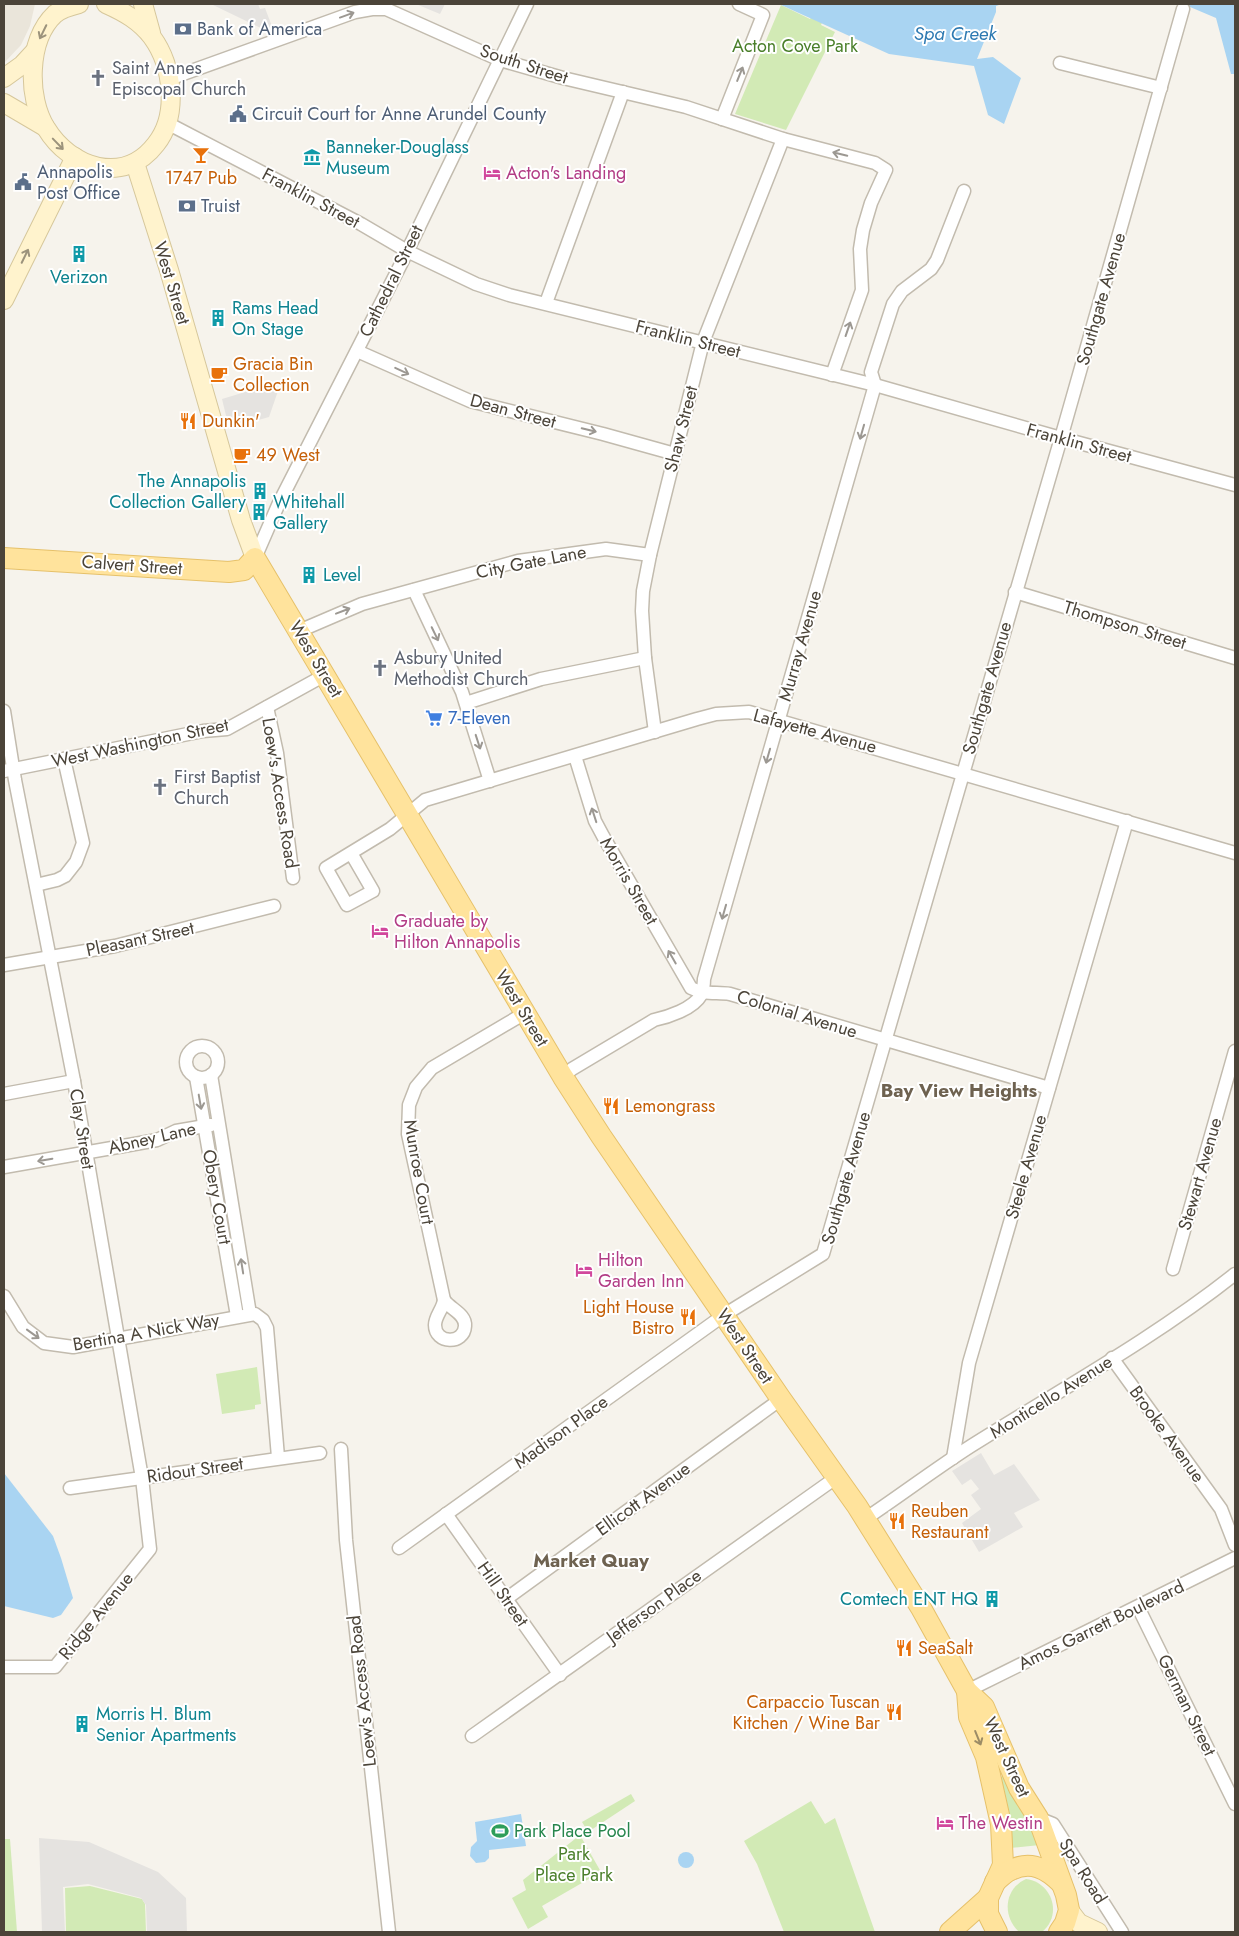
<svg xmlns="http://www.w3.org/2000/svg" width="1239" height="1936" font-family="Jost,sans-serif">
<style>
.residential{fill:#eae5da}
.green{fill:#d2eab5}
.parking{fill:#e5e3e0}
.water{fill:#a9d4f2}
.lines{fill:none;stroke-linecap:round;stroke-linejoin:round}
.minor-casing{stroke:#c2bbae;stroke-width:15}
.secondary-casing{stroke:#d6c79b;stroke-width:20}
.primary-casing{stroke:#e6c16a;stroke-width:22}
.minor{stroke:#fff;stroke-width:12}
.secondary{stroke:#fff3cd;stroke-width:18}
.primary{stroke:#ffe39c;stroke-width:20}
.oneway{stroke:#9c9892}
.oneway2{stroke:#9c937c}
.oneway3{stroke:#9c8c66}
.labels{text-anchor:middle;stroke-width:4;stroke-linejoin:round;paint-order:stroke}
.service-label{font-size:18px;fill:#4e5e75;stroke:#fff;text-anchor:start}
.park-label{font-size:18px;fill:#4a7f2a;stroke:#fff}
.street-label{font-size:18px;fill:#4b4439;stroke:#fff}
.worship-label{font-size:18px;fill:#5b616d;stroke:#fff;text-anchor:start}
.culture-label{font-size:18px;fill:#0d838f;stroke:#fff;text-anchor:start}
.hotel-label{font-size:18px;fill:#b23c85;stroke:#fff;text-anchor:start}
.food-label{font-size:18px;fill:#c56008;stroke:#fff;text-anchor:start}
.shop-label{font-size:18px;fill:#366cbe;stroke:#fff;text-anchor:start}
.leisure-label{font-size:18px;fill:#27864d;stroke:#fff;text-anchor:start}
.water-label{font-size:19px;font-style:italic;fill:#2e7ab2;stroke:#fff}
.neighbourhood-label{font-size:19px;font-weight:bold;fill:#6e6250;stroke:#fff}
</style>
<rect width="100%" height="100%" fill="#f6f3ec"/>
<!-- residential -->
<polygon class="residential" points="4,4 35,4 30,26 21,45 4,63"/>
<!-- green -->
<g class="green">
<polygon points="781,5 810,19 813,14 824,18 821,25 835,32 786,130 735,114"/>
<polygon points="257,1367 261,1404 255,1405 255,1409 222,1414 216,1374"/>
<polygon points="1007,1774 1040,1845 1010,1848 997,1779"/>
<polygon points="631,1794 635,1801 588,1832 582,1822"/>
<polygon points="811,1801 825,1824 835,1818 875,1932 784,1932 757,1864 744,1841"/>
<polygon points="580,1835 601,1872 542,1906 548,1917 528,1929 512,1898 526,1890 523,1880"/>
<polygon points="4,1839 10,1839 17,1932 4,1932"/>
<path d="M1026,1879C1052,1882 1063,1915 1042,1932H1019C1002,1916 1004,1889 1026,1879Z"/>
<polygon points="90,1886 142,1899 145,1904 146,1932 66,1932 65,1888"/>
</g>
<!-- parking -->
<g class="parking">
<polygon points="211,4 258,4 260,9 265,8 273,29 267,31"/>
<polygon points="416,4 445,4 440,14"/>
<polygon points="268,385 278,391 269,417 229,428 222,399"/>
<polygon points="981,1453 994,1475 1014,1464 1040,1500 1014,1513 1023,1527 979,1552 962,1523 981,1509 971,1495 979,1489 971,1479 962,1485 952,1471"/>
<polygon points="39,1838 89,1842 158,1872 186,1898 187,1932 147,1932 146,1905 141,1898 88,1884 63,1887 65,1932 42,1932"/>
</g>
<!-- water -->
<g class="water">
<polygon points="779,4 1002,4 996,6 996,12 977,59 993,57 1021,78 1004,124 988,115 974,66 889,54"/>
<polygon points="1183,4 1235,4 1235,74 1231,74 1216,18"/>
<polygon points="4,1473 53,1536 61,1558 73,1598 61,1615 53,1618 4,1606"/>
<polygon points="521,1814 526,1846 489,1850 489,1858 485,1862 476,1863 470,1856 471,1847 477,1841 475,1822"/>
<circle cx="686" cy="1860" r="8"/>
</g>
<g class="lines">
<!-- minor casing -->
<g class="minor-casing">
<g id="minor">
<polyline points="1060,63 1161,88"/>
<polyline points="169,79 355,12 372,9 386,9 500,60 563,78 686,107 783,139 875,163 886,170 871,203 863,230 860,249 862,290 832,375"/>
<polyline points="722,119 763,15 739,4"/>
<polyline points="167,123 361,224 407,251 476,284 509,295 875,385 1061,438 1235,485"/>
<polyline points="546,303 623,92"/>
<polyline points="357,351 470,401 603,434 675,454"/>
<polyline points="255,558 279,503 402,262 527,4"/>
<polyline points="414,590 462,692 490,781"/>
<polyline points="1015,592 1235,658"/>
<polyline points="299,631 362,604 518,561 606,549 650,555"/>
<polyline points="466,703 541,679 645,658"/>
<polyline points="267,707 277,753 293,878"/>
<polyline points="4,711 15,780 74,1081 142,1478 150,1549 55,1667 4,1667"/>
<polyline points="655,732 645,658 642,611 643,591 650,555 703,342 783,139"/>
<path d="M575,756L595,821L603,836L691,988C704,995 716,992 730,994L1049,1088"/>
<polyline points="4,771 203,731 227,729 325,675"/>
<polyline points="351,853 373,891 347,905 326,868 390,829 425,800 697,719 716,714 749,712 1235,853"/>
<polyline points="36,885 57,880 65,876 76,862 83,843 64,759"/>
<polyline points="4,965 115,946 274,906"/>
<circle cx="202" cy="1062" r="16"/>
<polyline points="211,1075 250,1314"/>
<polyline points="196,1077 237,1316"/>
<path d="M563,1077L572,1069L654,1020C668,1017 693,1009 701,995C703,990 704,984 704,979L875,385L871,372L893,304L902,291L931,269L937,260L964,191"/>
<polyline points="4,1094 74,1081"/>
<polyline points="4,1167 146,1142 157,1140 176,1131 211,1125"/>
<polyline points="1173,1269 1235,1051"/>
<polyline points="4,1296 23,1327 44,1343 73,1347 255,1314 263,1320 267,1328 278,1457"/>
<polyline points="444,1300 408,1134 409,1105 416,1087 432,1068 525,1013"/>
<path d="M444,1300C450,1309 466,1314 465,1326C464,1345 435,1344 435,1325C435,1316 443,1309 444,1300Z"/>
<polyline points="1112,1358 1221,1509 1235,1545"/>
<polyline points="341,1449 346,1540 389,1932"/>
<polyline points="953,1458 969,1363 1127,821"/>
<polyline points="70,1488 320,1453"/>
<polyline points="446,1514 560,1675"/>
<path d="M865,1519C901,1495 935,1469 971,1446C1060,1390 1153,1339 1235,1274"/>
<polyline points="399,1548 724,1315 823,1254 1061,438 1183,9"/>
<polyline points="506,1599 781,1399"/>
<polyline points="1138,1607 1235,1804"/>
<polyline points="967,1691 1235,1558"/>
<polyline points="472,1736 837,1477"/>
<polyline points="1038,1818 1053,1824 1122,1932"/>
</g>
</g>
<!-- secondary casing -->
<g class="secondary-casing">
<g id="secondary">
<path d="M79,4C71,6 61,9 55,14C27,40 27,98 46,128C70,168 124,186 156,144C179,115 173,66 152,37C140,21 124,12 106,4"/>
<polyline points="143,4 151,33"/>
<polyline points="4,78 22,65 34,52"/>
<polyline points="4,103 45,127"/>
<polyline points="135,163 169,270 241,520 255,558"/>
<polyline points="4,300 75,157"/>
<polyline points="1069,1910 1079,1923 1098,1932"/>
</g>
</g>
<!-- primary casing -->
<g class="primary-casing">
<g id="primary">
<polyline points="4,558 229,572 244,570 255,558 563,1077 601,1136 781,1399 857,1506 921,1608 967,1691 984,1707 1019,1788 1038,1818 1066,1895 1069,1910 1065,1923 1059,1932"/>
<polyline points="967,1691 969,1717 986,1757 1001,1824 1003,1865 988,1898 988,1914 997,1932"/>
<path d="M995,1882C1000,1878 1005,1872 1011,1870C1031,1860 1047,1869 1061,1883"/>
<polyline points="950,1932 988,1898"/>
</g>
</g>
<!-- minor -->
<use href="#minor" class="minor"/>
<!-- secondary -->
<use href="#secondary" class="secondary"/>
<!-- primary -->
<use href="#primary" class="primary"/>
</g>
<!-- one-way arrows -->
<defs><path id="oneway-shaft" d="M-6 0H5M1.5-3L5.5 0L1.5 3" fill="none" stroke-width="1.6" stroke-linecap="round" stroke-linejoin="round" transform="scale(1.25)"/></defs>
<g class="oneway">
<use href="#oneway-shaft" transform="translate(347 15) rotate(-20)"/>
<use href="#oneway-shaft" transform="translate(740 74) rotate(-68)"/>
<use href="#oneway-shaft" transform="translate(840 154) rotate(-166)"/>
<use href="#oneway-shaft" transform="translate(848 329) rotate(-71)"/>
<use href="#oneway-shaft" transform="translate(402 371) rotate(25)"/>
<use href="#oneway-shaft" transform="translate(589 430) rotate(14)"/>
<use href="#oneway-shaft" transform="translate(862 432) rotate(106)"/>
<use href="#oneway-shaft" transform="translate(343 611) rotate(-21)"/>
<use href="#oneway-shaft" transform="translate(435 634) rotate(64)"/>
<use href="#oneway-shaft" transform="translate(478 742) rotate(72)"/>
<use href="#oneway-shaft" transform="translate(768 756) rotate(106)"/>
<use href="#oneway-shaft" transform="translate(594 815) rotate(-108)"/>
<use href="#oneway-shaft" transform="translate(724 912) rotate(106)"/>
<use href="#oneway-shaft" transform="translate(672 957) rotate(-120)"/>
<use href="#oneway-shaft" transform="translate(200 1102) rotate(80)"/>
<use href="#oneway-shaft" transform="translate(45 1160) rotate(170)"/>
<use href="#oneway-shaft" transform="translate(242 1266) rotate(-99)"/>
<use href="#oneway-shaft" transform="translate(33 1334) rotate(36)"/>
</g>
<g class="oneway2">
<use href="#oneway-shaft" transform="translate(43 32) rotate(116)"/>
<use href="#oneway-shaft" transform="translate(58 144) rotate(46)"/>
<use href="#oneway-shaft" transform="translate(25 256) rotate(-64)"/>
</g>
<use class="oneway3" href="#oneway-shaft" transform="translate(978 1738) rotate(68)"/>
<!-- icons -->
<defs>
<g id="bank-bare" transform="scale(1.35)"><path d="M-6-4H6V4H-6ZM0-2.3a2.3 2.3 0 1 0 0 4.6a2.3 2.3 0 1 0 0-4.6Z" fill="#5c6f8a" stroke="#fff" stroke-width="2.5" paint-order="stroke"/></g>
<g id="church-bare" transform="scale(1.35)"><path d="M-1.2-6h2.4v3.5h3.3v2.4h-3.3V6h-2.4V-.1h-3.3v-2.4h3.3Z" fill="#6b7280" stroke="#fff" stroke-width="2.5" paint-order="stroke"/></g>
<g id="civic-bare" transform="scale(1.35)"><path d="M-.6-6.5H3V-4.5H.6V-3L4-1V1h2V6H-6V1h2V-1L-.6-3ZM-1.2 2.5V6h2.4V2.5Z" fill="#5c6f8a" stroke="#fff" stroke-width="2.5" paint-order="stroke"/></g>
<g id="bar-bare" transform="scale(1.35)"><path d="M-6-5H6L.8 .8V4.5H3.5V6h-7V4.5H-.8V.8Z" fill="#e8710a" stroke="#fff" stroke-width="2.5" paint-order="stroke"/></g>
<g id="museum-bare" transform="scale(1.35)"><path d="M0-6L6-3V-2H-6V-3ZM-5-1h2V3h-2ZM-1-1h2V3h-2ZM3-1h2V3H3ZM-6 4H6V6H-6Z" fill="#0f9aa8" stroke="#fff" stroke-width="2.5" paint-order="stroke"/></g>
<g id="hotel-bare" transform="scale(1.35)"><path d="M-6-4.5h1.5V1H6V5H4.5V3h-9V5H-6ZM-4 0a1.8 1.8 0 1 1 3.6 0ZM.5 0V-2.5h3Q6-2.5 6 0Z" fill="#d1479c" stroke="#fff" stroke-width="2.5" paint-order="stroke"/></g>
<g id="building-bare" transform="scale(1.35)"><path d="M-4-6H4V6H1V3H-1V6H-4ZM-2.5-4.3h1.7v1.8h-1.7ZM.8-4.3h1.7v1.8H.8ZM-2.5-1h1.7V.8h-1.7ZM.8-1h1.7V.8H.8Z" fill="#0f9aa8" stroke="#fff" stroke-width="2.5" paint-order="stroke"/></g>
<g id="cafe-bare" transform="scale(1.35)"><path d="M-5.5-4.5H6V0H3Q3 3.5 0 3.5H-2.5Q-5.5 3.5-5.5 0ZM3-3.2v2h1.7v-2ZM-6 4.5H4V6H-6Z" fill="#e8710a" stroke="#fff" stroke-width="2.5" paint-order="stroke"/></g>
<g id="restaurant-bare" transform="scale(1.35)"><path d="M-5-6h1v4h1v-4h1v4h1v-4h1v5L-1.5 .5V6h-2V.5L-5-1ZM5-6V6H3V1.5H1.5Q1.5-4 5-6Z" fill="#e8710a" stroke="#fff" stroke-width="2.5" paint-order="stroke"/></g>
<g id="supermarket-bare" transform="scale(1.35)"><path d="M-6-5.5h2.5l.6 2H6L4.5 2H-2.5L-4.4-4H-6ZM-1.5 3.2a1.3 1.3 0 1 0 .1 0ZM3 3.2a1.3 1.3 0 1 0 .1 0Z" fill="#3f7fe0" stroke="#fff" stroke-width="2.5" paint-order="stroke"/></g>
<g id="stadium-bare" transform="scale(1.35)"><path d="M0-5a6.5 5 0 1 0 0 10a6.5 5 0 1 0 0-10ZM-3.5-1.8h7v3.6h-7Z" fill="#2e9e5b" stroke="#fff" stroke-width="2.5" paint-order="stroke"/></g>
</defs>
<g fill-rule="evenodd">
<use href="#bank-bare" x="183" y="29"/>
<use href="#church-bare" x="98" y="78"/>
<use href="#civic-bare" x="238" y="114"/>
<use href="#bar-bare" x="201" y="155"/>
<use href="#museum-bare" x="312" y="157"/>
<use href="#hotel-bare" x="492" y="173"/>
<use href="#civic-bare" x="23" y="182"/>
<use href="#bank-bare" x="187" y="206"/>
<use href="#building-bare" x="79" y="254"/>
<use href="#building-bare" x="218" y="318"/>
<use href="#cafe-bare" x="219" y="374"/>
<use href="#restaurant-bare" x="188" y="421"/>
<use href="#cafe-bare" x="242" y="455"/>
<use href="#building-bare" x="260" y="491"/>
<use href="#building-bare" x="259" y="512"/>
<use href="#building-bare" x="309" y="575"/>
<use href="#church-bare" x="380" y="668"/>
<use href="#supermarket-bare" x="434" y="718"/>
<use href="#church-bare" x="160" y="787"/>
<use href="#hotel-bare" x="380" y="931"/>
<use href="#restaurant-bare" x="611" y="1106"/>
<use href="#hotel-bare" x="584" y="1270"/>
<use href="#restaurant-bare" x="688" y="1317"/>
<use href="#restaurant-bare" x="897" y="1521"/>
<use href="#building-bare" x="992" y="1599"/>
<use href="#restaurant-bare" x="904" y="1648"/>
<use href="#restaurant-bare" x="894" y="1712"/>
<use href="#building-bare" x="82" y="1724"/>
<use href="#hotel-bare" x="945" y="1823"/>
<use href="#stadium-bare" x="500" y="1831"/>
</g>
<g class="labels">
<!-- service labels -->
<g class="service-label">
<text x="197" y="35">Bank of America</text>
<text x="252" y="120">Circuit Court for Anne Arundel County</text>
<text x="37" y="178">Annapolis<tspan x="37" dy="21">Post Office</tspan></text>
<text x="201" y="212">Truist</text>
</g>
<!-- park labels -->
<g class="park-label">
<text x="795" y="52">Acton Cove Park</text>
<text x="574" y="1860">Park<tspan x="574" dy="21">Place Park</tspan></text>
</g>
<!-- street labels -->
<g class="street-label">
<text transform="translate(524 64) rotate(18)" y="6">South Street</text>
<text transform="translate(311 198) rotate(28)" y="6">Franklin Street</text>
<text transform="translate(391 281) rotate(-64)" y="6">Cathedral Street</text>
<text transform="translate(172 283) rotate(73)" y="6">West Street</text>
<text transform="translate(1101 299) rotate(-74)" y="6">Southgate Avenue</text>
<text transform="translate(688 339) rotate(14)" y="6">Franklin Street</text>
<text transform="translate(513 411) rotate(15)" y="6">Dean Street</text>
<text transform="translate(681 429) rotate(-76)" y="6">Shaw Street</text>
<text transform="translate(1079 443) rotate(15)" y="6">Franklin Street</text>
<text transform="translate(531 562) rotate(-11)" y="6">City Gate Lane</text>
<text transform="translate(132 565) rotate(4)" y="6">Calvert Street</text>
<text transform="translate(1125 625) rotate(17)" y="6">Thompson Street</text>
<text transform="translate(800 646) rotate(-74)" y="6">Murray Avenue</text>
<text transform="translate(316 659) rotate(59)" y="6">West Street</text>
<text transform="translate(987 688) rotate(-74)" y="6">Southgate Avenue</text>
<text transform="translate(815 731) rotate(15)" y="6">Lafayette Avenue</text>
<text transform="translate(140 743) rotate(-12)" y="6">West Washington Street</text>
<text transform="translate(280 793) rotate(81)" y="6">Loew's Access Road</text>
<text transform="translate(629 881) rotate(60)" y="6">Morris Street</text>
<text transform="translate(140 939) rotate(-12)" y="6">Pleasant Street</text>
<text transform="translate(522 1008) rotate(59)" y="6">West Street</text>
<text transform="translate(797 1014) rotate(17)" y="6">Colonial Avenue</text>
<text transform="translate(82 1129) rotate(81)" y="6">Clay Street</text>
<text transform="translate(152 1138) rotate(-13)" y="6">Abney Lane</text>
<text transform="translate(1026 1167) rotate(-74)" y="6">Steele Avenue</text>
<text transform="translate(419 1172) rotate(80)" y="6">Munroe Court</text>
<text transform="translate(1200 1174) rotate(-74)" y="6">Stewart Avenue</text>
<text transform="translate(846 1178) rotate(-74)" y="6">Southgate Avenue</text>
<text transform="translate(217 1197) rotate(80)" y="6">Obery Court</text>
<text transform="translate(146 1332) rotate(-10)" y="6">Bertina A Nick Way</text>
<text transform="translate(745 1346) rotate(56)" y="6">West Street</text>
<text transform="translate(1051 1397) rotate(-32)" y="6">Monticello Avenue</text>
<text transform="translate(561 1432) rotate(-36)" y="6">Madison Place</text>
<text transform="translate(1167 1434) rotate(54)" y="6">Brooke Avenue</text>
<text transform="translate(195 1470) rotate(-8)" y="6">Ridout Street</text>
<text transform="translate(643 1499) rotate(-36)" y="6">Ellicott Avenue</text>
<text transform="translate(503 1594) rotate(55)" y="6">Hill Street</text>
<text transform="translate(654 1606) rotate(-36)" y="6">Jefferson Place</text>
<text transform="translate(96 1616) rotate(-51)" y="6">Ridge Avenue</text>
<text transform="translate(1101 1625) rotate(-26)" y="6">Amos Garrett Boulevard</text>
<text transform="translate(362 1691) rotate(-96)" y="6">Loew's Access Road</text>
<text transform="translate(1187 1705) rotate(64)" y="6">German Street</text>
<text transform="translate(1007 1757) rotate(65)" y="6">West Street</text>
<text transform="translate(1083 1871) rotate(58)" y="6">Spa Road</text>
</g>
<!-- worship labels -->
<g class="worship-label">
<text x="112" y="74">Saint Annes<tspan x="112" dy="21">Episcopal Church</tspan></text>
<text x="394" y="664">Asbury United<tspan x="394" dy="21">Methodist Church</tspan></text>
<text x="174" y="783">First Baptist<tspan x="174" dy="21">Church</tspan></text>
</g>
<!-- culture labels -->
<g class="culture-label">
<text x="326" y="153">Banneker-Douglass<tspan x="326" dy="21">Museum</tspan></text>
<text x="79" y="283" text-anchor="middle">Verizon</text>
<text x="232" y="314">Rams Head<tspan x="232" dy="21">On Stage</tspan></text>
<text x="246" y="487" text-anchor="end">The Annapolis<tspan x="246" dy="21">Collection Gallery</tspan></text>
<text x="273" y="508">Whitehall<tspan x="273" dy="21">Gallery</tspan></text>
<text x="323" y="581">Level</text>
<text x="978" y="1605" text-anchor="end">Comtech ENT HQ</text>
<text x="96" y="1720">Morris H. Blum<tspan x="96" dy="21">Senior Apartments</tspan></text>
</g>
<!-- hotel labels -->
<g class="hotel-label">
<text x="506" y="179">Acton's Landing</text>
<text x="394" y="927">Graduate by<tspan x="394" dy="21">Hilton Annapolis</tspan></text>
<text x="598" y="1266">Hilton<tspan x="598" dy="21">Garden Inn</tspan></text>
<text x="959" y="1829">The Westin</text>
</g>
<!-- food labels -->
<g class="food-label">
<text x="201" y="184" text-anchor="middle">1747 Pub</text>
<text x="233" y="370">Gracia Bin<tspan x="233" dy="21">Collection</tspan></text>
<text x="202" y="427">Dunkin'</text>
<text x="256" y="461">49 West</text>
<text x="625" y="1112">Lemongrass</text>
<text x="674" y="1313" text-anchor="end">Light House<tspan x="674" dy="21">Bistro</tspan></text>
<text x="911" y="1517">Reuben<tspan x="911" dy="21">Restaurant</tspan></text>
<text x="918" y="1654">SeaSalt</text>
<text x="880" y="1708" text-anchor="end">Carpaccio Tuscan<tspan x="880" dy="21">Kitchen / Wine Bar</tspan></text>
</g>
<!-- shop labels -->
<g class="shop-label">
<text x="448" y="724">7-Eleven</text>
</g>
<!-- leisure labels -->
<g class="leisure-label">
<text x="514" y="1837">Park Place Pool</text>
</g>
<!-- water labels -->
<g class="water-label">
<text x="955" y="40">Spa Creek</text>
</g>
<!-- neighbourhood labels -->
<g class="neighbourhood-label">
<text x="959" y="1097">Bay View Heights</text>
<text x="591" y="1567">Market Quay</text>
</g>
</g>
<!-- border -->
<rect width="1239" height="1936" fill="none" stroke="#4b4439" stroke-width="10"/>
</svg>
